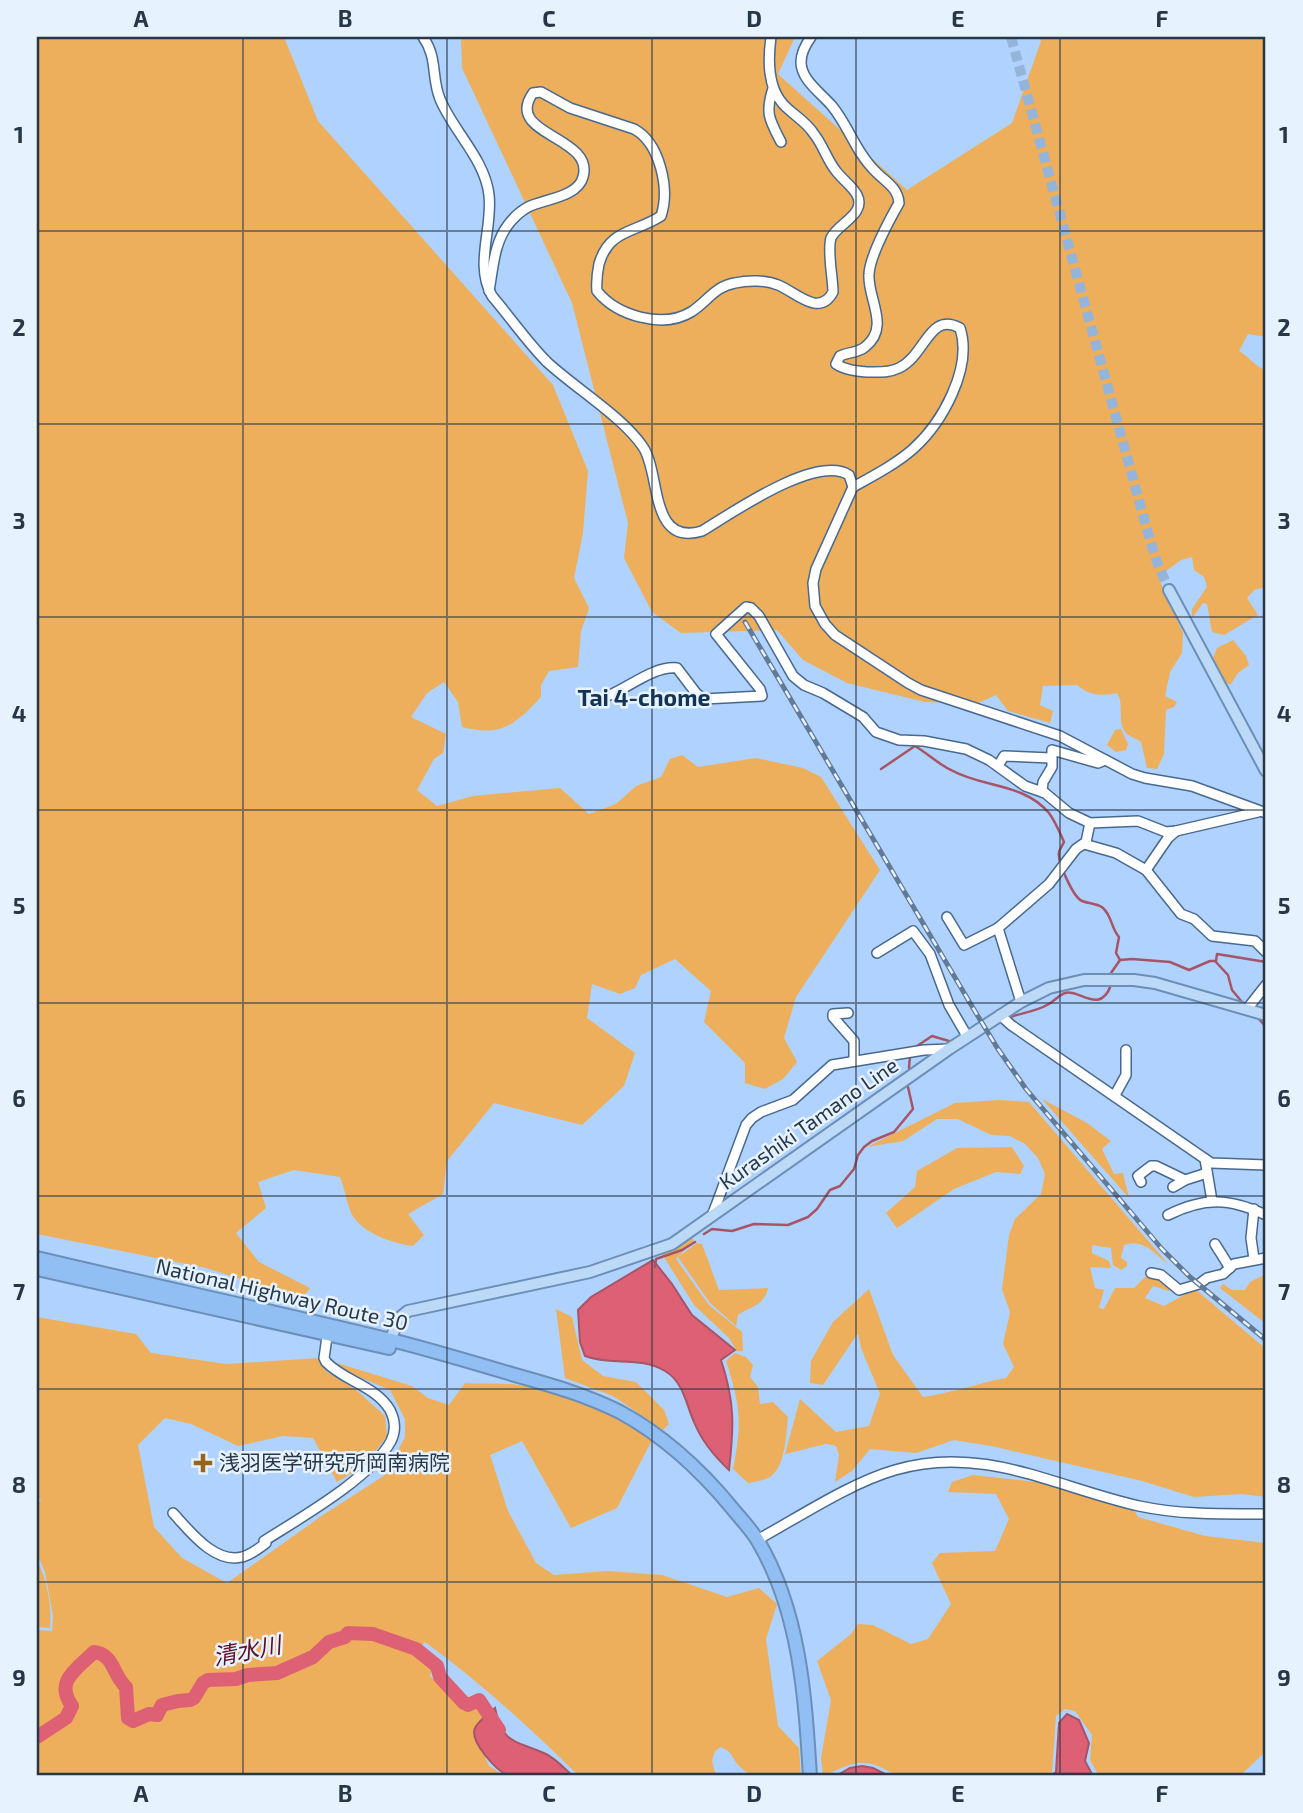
<svg xmlns="http://www.w3.org/2000/svg" width="1303" height="1813" font-family="'Exo 2','Noto Sans JP',sans-serif">
<style>
.green{fill:#edaf5c}
.water{fill:#de6075;stroke:#a75467;stroke-width:2}
.lines{fill:none;stroke-linecap:round;stroke-linejoin:round}
.stream{stroke:#a75467;stroke-width:2.5}
.river{stroke:#de6075;stroke-width:14}
.major-tunnel{stroke:#94b4d9;stroke-width:10;stroke-dasharray:10 5;stroke-linecap:butt}
.minor-casing{stroke:#48688e;stroke-width:12}
.major-casing{stroke:#6c8fb7;stroke-width:14}
.highway-casing{stroke:#6c8fb7;stroke-width:16}
.minor{stroke:#fff;stroke-width:9}
.major{stroke:#bdd9f8;stroke-width:10}
.highway{stroke:#91bff3;stroke-width:12}
.rail-casing{stroke:#627a96;stroke-width:5}
.rail{stroke:#e7f2ff;stroke-width:2.5;stroke-dasharray:8;stroke-linecap:butt}
.grid{fill:none;stroke:#283747;stroke-width:2;stroke-opacity:0.55}
.poi-dot{fill:#976518;stroke:#e7f2ff;stroke-width:2.5}
.labels{text-anchor:middle;stroke-width:5;stroke-linejoin:round;paint-order:stroke}
.street-label{font-size:21px;fill:#283747;stroke:#e7f2ff}
.poi-label{font-size:21px;fill:#283747;stroke:#e7f2ff;text-anchor:start}
.neighbourhood-label{font-size:23px;font-weight:bold;fill:#143455;stroke:#e7f2ff}
.water-label{font-size:23px;font-style:italic;fill:#5f0e23;stroke:#e7f2ff}
.neatline{fill:none;stroke:#283747;stroke-width:2.5}
.grid-label{font-size:23px;text-anchor:middle;font-weight:bold;fill:#283747}
</style>
<rect width="100%" height="100%" fill="#afd3fe"/>
<!-- green -->
<g class="green">
<path d="M37,37H284L318,121L553,385L588,471L583,533L574,578L589,608L581,631L578,667L549,671L541,685V697C515,725 501,737 462,727L458,702L444,682L427,693L411,717L446,734L443,753L434,759L417,790L437,806L473,796L560,788L589,814L616,804L636,786L661,777L670,759L682,755L698,767L756,758L803,768L821,777L880,870L796,997L784,1038L797,1062L783,1079L765,1089L745,1083V1063L704,1022L711,991L675,959L641,975L635,988L620,994L592,984L587,1018L635,1053L624,1086L582,1125L494,1103L447,1161L443,1194L408,1214L424,1235L413,1246C392,1243 368,1235 354,1218C347,1208 345,1189 340,1177L294,1170L258,1182L266,1208L236,1233L259,1262L310,1288L302,1298L206,1268L37,1234Z"/>
<path d="M461,37H795L778,74L907,190L1012,123L1041,41L1038,37H1266V337L1248,334L1239,351C1248,356 1254,365 1263,369L1266,365V587L1254,590L1247,598L1258,615L1224,635L1212,632L1207,604L1203,603L1192,618V609L1207,587L1204,577L1194,570L1192,557L1181,560L1158,577L1183,633L1182,653L1170,672L1165,696L1177,702L1174,707L1166,710L1164,754L1157,769L1147,768L1141,742C1137,739 1129,736 1126,733C1116,721 1125,705 1117,693C1101,696 1090,696 1077,685L1043,686L1040,705L1053,711L1050,723L1008,711L996,695L978,703L925,702L847,683L803,660L777,630L681,633L652,612L624,558L628,523L572,303L462,68Z"/>
<polygon points="1233,640 1246,656 1249,665 1238,673 1231,684 1227,684 1213,658 1217,648"/>
<polygon points="1121,729 1128,744 1126,750 1116,752 1107,745 1115,730"/>
<polygon points="1042,1099 1087,1123 1111,1141 1102,1149 1114,1174 1123,1173 1129,1198"/>
<path d="M999,1100L1029,1102L1168,1264C1152,1252 1145,1239 1124,1245L1121,1258L1127,1262V1266L1121,1270L1113,1265L1111,1248L1092,1245V1253L1109,1261L1111,1268L1090,1267L1095,1288L1104,1290L1099,1308L1104,1309L1115,1288H1134L1146,1276L1159,1277L1170,1288L1169,1291L1153,1286L1145,1298L1164,1306L1195,1289L1266,1349V1497L1242,1494L1194,1497L1142,1481L991,1446L954,1440L916,1453L870,1449L852,1471L835,1482L839,1455L836,1446L826,1444L785,1454L800,1399L836,1432L869,1426L880,1394L861,1348L858,1333L823,1385L810,1383L811,1361L833,1322L869,1289L893,1355L923,1397C952,1393 978,1383 1006,1378L1014,1367L1003,1344L1010,1312L1002,1289L1009,1235L1015,1219L1041,1194L1045,1174L1038,1158L1025,1144L1010,1136L991,1135L958,1119H937L903,1141L867,1147L955,1103Z"/>
<polygon points="1012,1147 1024,1166 1020,1174 996,1172 954,1189 897,1228 886,1213 915,1187 917,1171 957,1148"/>
<polygon points="692,1238 694,1240 676,1259 709,1305 742,1332 743,1351 737,1351 729,1338 694,1305 662,1254"/>
<path d="M697,1243L702,1244L719,1290L768,1288C764,1306 751,1306 738,1315L736,1326L710,1303L678,1257Z"/>
<polygon points="1266,1274 1266,1324 1220,1288 1223,1284 1232,1290 1245,1290 1250,1282"/>
<polygon points="556,1309 572,1317 582,1360 603,1376 636,1382 664,1410 669,1424 663,1430 613,1396 565,1378"/>
<path d="M37,1317L136,1334L151,1353L226,1364L319,1358L327,1372L355,1389L385,1416L387,1436L365,1465L337,1482L313,1438L283,1436L238,1446L191,1424L165,1418L138,1445L154,1527L182,1558L227,1583L323,1515L385,1475L405,1437V1419L390,1390L345,1371L337,1363L412,1386L428,1398L449,1405L465,1383C482,1384 501,1383 519,1385C569,1391 611,1412 652,1440L617,1508L571,1528L522,1441L490,1455L508,1511L536,1563L554,1575L607,1571L662,1575L727,1597L759,1588L777,1604L766,1639L778,1726L799,1748L801,1776C781,1776 755,1782 740,1767C731,1758 734,1753 721,1747L715,1751L712,1761L716,1776H579C530,1728 480,1682 425,1642L417,1651L423,1659L433,1667L430,1676L452,1696L463,1711L475,1704L486,1724L480,1745L489,1766L505,1776H37V1630L52,1631L53,1616L45,1572L37,1554V1504L41,1500L37,1497Z"/>
<path d="M735,1353L746,1357L753,1365L750,1377L758,1387L760,1404L773,1402L788,1417C786,1434 786,1466 770,1477C765,1480 754,1482 748,1483L733,1469C742,1422 741,1408 726,1361Z"/>
<path d="M973,1475L1045,1483L1134,1510L1138,1517L1205,1536L1266,1543V1751L1240,1776H1099L1090,1760L1092,1735L1075,1711L1065,1709L1056,1716L1052,1772L1039,1776H896C865,1755 854,1762 823,1776L821,1758L831,1700L817,1661L850,1635L858,1624L873,1625L911,1644L928,1639L951,1604L932,1563L940,1553L995,1551L1009,1519L996,1494L948,1492L952,1482Z"/>
<path d="M37,1560C47,1580 52,1605 50,1628L37,1627Z"/>
</g>
<!-- water -->
<g class="water">
<path d="M653,1260L672,1284L692,1315L735,1350L721,1360C735,1402 734,1427 729,1470C714,1456 702,1442 694,1422C686,1405 684,1382 665,1371C641,1356 611,1366 585,1356L580,1342L578,1310L591,1297Z"/>
<path d="M495,1708C502,1746 519,1741 546,1754C556,1759 565,1769 573,1776C559,1776 518,1780 507,1775C496,1770 469,1741 475,1728C478,1721 489,1714 495,1708Z"/>
<polygon points="1067,1714 1079,1720 1089,1743 1085,1761 1093,1776 1050,1776 1056,1772 1059,1723"/>
<polygon points="862,1766 873,1768 889,1776 836,1776 850,1768"/>
</g>
<g class="lines">
<!-- stream -->
<g class="stream">
<path d="M881,769L915,746C927,753 938,764 951,770C983,788 1024,783 1049,813C1055,821 1060,833 1064,842C1062,846 1060,849 1059,852C1057,861 1073,897 1082,901C1089,904 1097,903 1103,908C1112,916 1111,928 1119,937L1116,953L1120,960L1132,959L1170,962L1189,970L1210,961H1215L1228,975L1232,990L1242,1002"/>
<polyline points="1216,961 1217,954 1266,962"/>
<polyline points="1111,973 1120,960"/>
<path d="M1010,1017C1022,1013 1037,1011 1047,1005C1053,1002 1059,995 1065,993C1078,988 1100,1016 1111,985"/>
<polyline points="1258,1018 1266,1027"/>
<polyline points="917,1046 932,1036 949,1041"/>
<polyline points="909,1068 910,1056"/>
<polyline points="704,1234 712,1229 732,1231 754,1224 788,1225 808,1217 817,1209 830,1190 840,1186 854,1169 858,1155 864,1147 872,1141 894,1132 913,1109 908,1087"/>
<polyline points="655,1267 656,1259 682,1250 695,1242"/>
</g>
<!-- river -->
<path class="river" d="M37,1737L66,1718L72,1706C54,1681 77,1669 94,1652C114,1654 113,1676 126,1687L128,1718L133,1721L149,1714L157,1715L162,1705L178,1701L190,1700L194,1698L203,1683L208,1680L236,1679L248,1675L277,1673L313,1657L329,1642L345,1637L348,1633L373,1634L416,1649L437,1666L440,1677L464,1703L468,1705L479,1700L499,1730"/>
<!-- major-tunnel -->
<polyline class="major-tunnel" points="1011,37 1148,533 1157,562 1169,590"/>
<!-- minor casing -->
<g class="minor-casing">
<g id="minor">
<path d="M423,37C438,58 431,77 440,99C453,131 485,159 489,195C493,229 474,264 492,296C510,317 527,342 547,362C575,388 623,417 643,447C661,473 649,547 702,531C732,513 816,454 849,475L853,487L816,569L813,583L815,606L825,624L835,635L908,683L921,690L1060,736L1132,774L1145,778L1192,786L1266,813"/>
<path d="M811,37C806,44 801,53 801,62C801,80 821,93 832,106C848,125 855,151 874,170C884,181 898,187 899,203C890,219 870,256 869,274C867,298 891,327 865,347C858,353 848,352 840,356L836,364C845,370 856,371 867,372C878,372 889,373 899,368C926,355 929,311 960,328C973,368 942,423 913,449C896,464 873,476 853,487"/>
<path d="M773,88C765,113 769,119 781,142"/>
<path d="M489,291C493,269 494,243 508,225C513,218 521,211 528,207C544,199 578,197 583,177C595,136 503,135 533,93L541,92L570,108L634,129C660,143 670,189 661,216C635,233 609,229 599,264C597,274 596,281 597,291C617,316 663,329 691,312C707,302 715,286 735,283C748,280 766,280 778,285C796,292 819,318 833,292C833,278 827,251 831,238C837,224 867,214 857,195C853,187 842,179 836,171C827,160 823,145 814,134C806,121 793,115 783,104C767,86 768,59 771,37"/>
<path d="M610,695C631,686 654,666 677,668L696,693L704,699L762,696L760,689L716,634L746,607L751,608L759,616L793,676L804,685L823,693L863,717L876,732L899,740L924,741L966,749L989,760L1025,786L1045,793L1069,813L1090,823L1138,821L1166,832L1176,831L1258,812"/>
<polyline points="998,766 1004,756 1051,758"/>
<polyline points="1042,792 1043,782 1052,767 1052,750 1098,763 1105,760"/>
<polyline points="1084,844 1116,853 1146,870 1181,914 1194,919 1212,936 1255,941 1266,952"/>
<polyline points="1146,870 1168,838 1176,831"/>
<polyline points="947,917 964,945 998,928"/>
<polyline points="877,953 913,931 930,954 949,1005 967,1036"/>
<polyline points="1021,1002 998,928 1049,884 1076,849 1086,842 1090,823"/>
<polyline points="1247,1009 1266,985"/>
<polyline points="848,1013 833,1014 833,1017 854,1041 854,1060"/>
<polyline points="1000,1015 1011,1025 1211,1163 1266,1165"/>
<polyline points="1115,1095 1126,1075 1126,1050"/>
<polyline points="1205,1159 1212,1201"/>
<polyline points="1141,1182 1138,1176 1151,1166 1156,1166 1185,1180"/>
<polyline points="1173,1187 1185,1180 1207,1173"/>
<polyline points="1254,1209 1251,1238 1254,1259"/>
<path d="M1168,1215C1205,1197 1229,1198 1266,1215"/>
<polyline points="712,1216 746,1125 752,1118 761,1112 793,1100 832,1065 924,1050 949,1049"/>
<polyline points="1215,1244 1230,1268"/>
<polyline points="1151,1273 1161,1275 1179,1290 1199,1284 1207,1278 1223,1274 1234,1264 1266,1258"/>
<path d="M173,1513C189,1530 214,1564 242,1557C251,1555 258,1549 266,1543L264,1541C300,1518 371,1478 391,1441C396,1431 395,1420 390,1410C376,1386 344,1381 326,1362L324,1358L328,1330"/>
<path d="M757,1540C799,1517 850,1483 895,1470C983,1444 1055,1487 1139,1506C1181,1515 1224,1514 1266,1514"/>
</g>
</g>
<!-- major casing -->
<g class="major-casing">
<g id="major">
<polyline points="1169,590 1266,771"/>
<polyline points="389,1345 398,1319 408,1311 590,1272 672,1244 949,1049 1021,1002 1049,988 1084,980 1134,980 1155,983 1266,1015"/>
</g>
</g>
<!-- highway casing -->
<g class="highway-casing">
<g id="highway">
<path d="M37,1258C159,1287 281,1313 403,1343C441,1353 478,1364 515,1375C551,1385 586,1395 620,1412C664,1436 700,1469 732,1508C740,1518 751,1529 758,1541C800,1612 805,1696 810,1776"/>
<polyline points="37,1269 389,1348"/>
</g>
</g>
<!-- minor -->
<use href="#minor" class="minor"/>
<!-- major -->
<use href="#major" class="major"/>
<!-- highway -->
<use href="#highway" class="highway"/>
<!-- rail casing -->
<g class="rail-casing">
<polyline id="rail" points="745,622 976,1013 998,1049 1026,1089 1162,1249 1190,1277 1266,1340"/>
</g>
<!-- rail -->
<use href="#rail" class="rail"/>
</g>
<!-- grid -->
<path class="grid" d="M243,37V1776M447,37V1776M652,37V1776M856,37V1776M1060,37V1776M37,231H1266M37,424H1266M37,617H1266M37,810H1266M37,1003H1266M37,1196H1266M37,1389H1266M37,1582H1266"/>
<!-- markers -->
<path class="poi-dot" d="M199.5 1452.5h7v7h7v7h-7v7h-7v-7h-7v-7h7z"/>
<g class="labels">
<!-- street labels -->
<g class="street-label">
<text transform="translate(809 1124) rotate(-35)" y="7">Kurashiki Tamano Line</text>
<text transform="translate(282 1295) rotate(13)" y="7">National Highway Route 30</text>
</g>
<!-- poi labels -->
<g class="poi-label">
<text x="219" y="1470">浅羽医学研究所岡南病院</text>
</g>
<!-- neighbourhood labels -->
<g class="neighbourhood-label">
<text x="644" y="706">Tai 4-chome</text>
</g>
<!-- water labels -->
<g class="water-label">
<text transform="translate(247 1651) rotate(-11)" y="8">清水川</text>
</g>
</g>
<!-- border -->
<rect width="1303" height="1813" fill="none" stroke="#e7f2ff" stroke-width="77"/>
<rect x="38" y="38" width="1226" height="1736" class="neatline"/>
<g class="grid-label">
<text x="141" y="27">A</text>
<text x="345" y="27">B</text>
<text x="549" y="27">C</text>
<text x="754" y="27">D</text>
<text x="958" y="27">E</text>
<text x="1162" y="27">F</text>
<text x="19" y="143">1</text>
<text x="1284" y="143">1</text>
<text x="19" y="336">2</text>
<text x="1284" y="336">2</text>
<text x="19" y="529">3</text>
<text x="1284" y="529">3</text>
<text x="19" y="722">4</text>
<text x="1284" y="722">4</text>
<text x="19" y="914">5</text>
<text x="1284" y="914">5</text>
<text x="19" y="1107">6</text>
<text x="1284" y="1107">6</text>
<text x="19" y="1300">7</text>
<text x="1284" y="1300">7</text>
<text x="19" y="1493">8</text>
<text x="1284" y="1493">8</text>
<text x="19" y="1686">9</text>
<text x="1284" y="1686">9</text>
<text x="141" y="1802">A</text>
<text x="345" y="1802">B</text>
<text x="549" y="1802">C</text>
<text x="754" y="1802">D</text>
<text x="958" y="1802">E</text>
<text x="1162" y="1802">F</text>
</g>
</svg>
